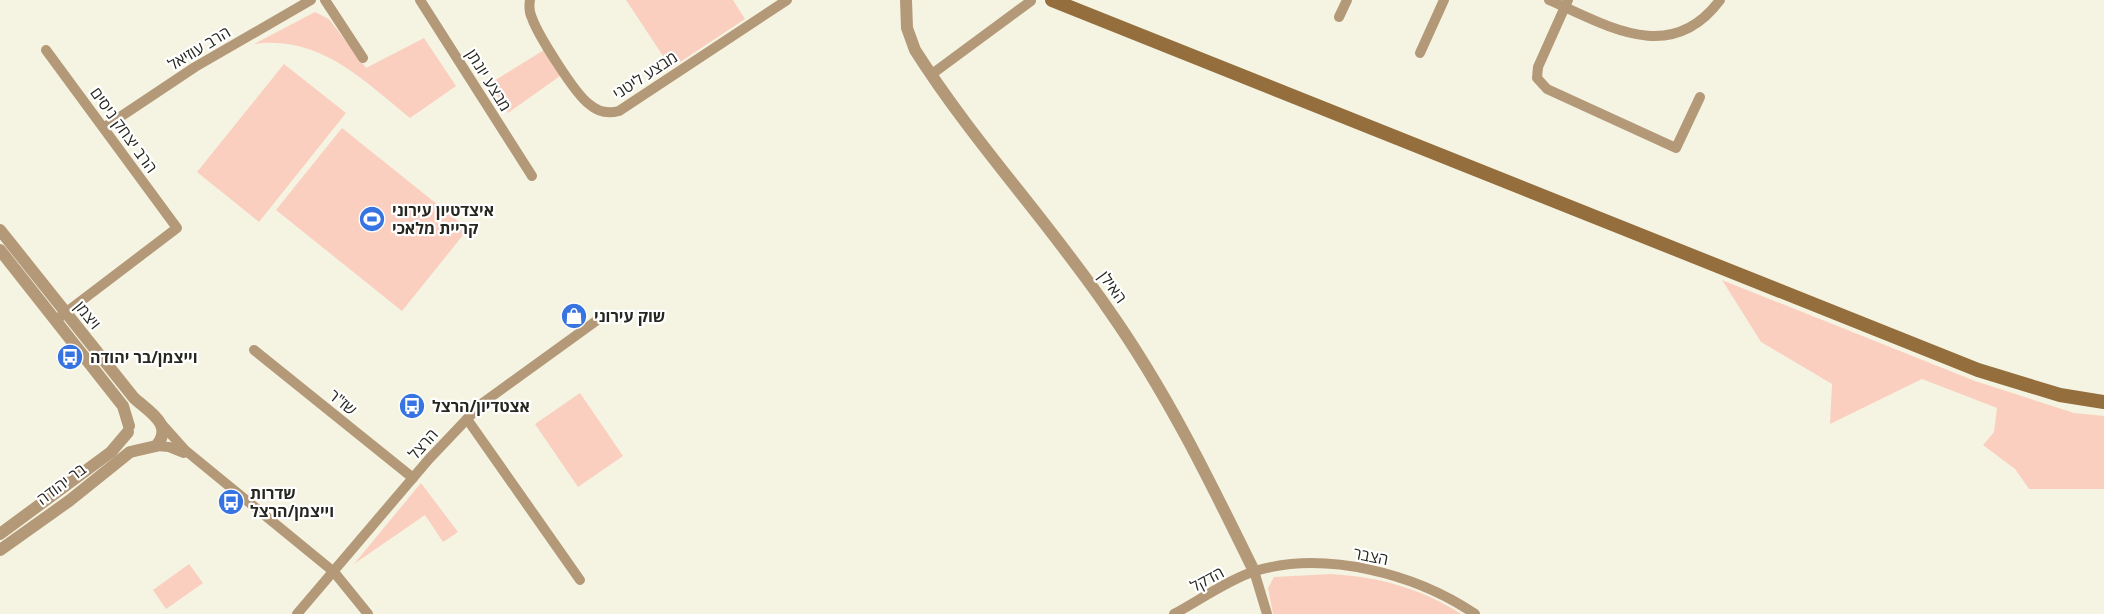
<svg xmlns="http://www.w3.org/2000/svg" width="2104" height="614" font-family="'Open Sans',Heebo,sans-serif">
<style>
.green{fill:#fbcfbf}
.lines{fill:none;stroke-linecap:round;stroke-linejoin:round}
.minor{stroke:#b49979;stroke-width:10}
.tertiary{stroke:#b49979;stroke-width:12}
.secondary{stroke:#946e3c;stroke-width:14}
.labels{text-anchor:middle;stroke-width:4.5;stroke-linejoin:round;paint-order:stroke}
.street-label{font-size:16px;fill:#272721;stroke:#fff}
.poi-label{font-size:16px;font-weight:bold;fill:#272721;stroke:#fff;text-anchor:start}
</style>
<rect width="100%" height="100%" fill="#f5f4e2"/>
<!-- green -->
<g class="green">
<polygon points="626,0 733,0 745,19 671,68"/>
<path d="M315,12L329,19L366,68L424,38L456,86L410,118C362,79 319,35 254,44Z"/>
<polygon points="544,50 560,76 508,113 489,84"/>
<polygon points="284,64 346,113 259,222 197,172"/>
<polygon points="342,128 468,229 402,311 276,210"/>
<polygon points="1722,280 1975,381 2074,413 2104,416 2104,489 2029,489 2015,469 1983,445 1994,432 1997,408 1922,379 1830,424 1832,384 1761,342"/>
<polygon points="580,393 623,456 578,487 535,424"/>
<polygon points="421,483 458,532 443,542 425,515 354,564"/>
<polygon points="189,564 203,583 166,609 153,590"/>
<path d="M1331,574C1378,577 1421,588 1461,614H1273L1268,588L1274,577Z"/>
</g>
<g class="lines">
<!-- minor -->
<g class="minor">
<polyline points="325,0 363,58"/>
<polyline points="420,0 532,176"/>
<path d="M530,0C529,6 529,12 532,18C538,35 575,94 589,104C598,112 608,114 619,111L787,0"/>
<path d="M1549,0C1608,26 1671,66 1720,0"/>
<polyline points="1568,0 1538,67 1537,78 1547,89 1676,148 1700,97"/>
<polyline points="1339,17 1347,0"/>
<polyline points="46,50 177,228 60,317"/>
<polyline points="1420,53 1444,0"/>
<polyline points="932,74 1031,1"/>
<polyline points="105,127 195,67 311,0"/>
<polyline points="254,350 413,478"/>
<polyline points="467,419 580,580"/>
<polyline points="160,422 185,450 334,572 368,614"/>
<polyline points="156,446 169,447 184,453"/>
<polyline points="1254,571 1267,614"/>
<polyline points="297,614 429,459 467,419 484,402 596,321"/>
<path d="M1174,614C1198,601 1230,579 1255,571C1326,550 1416,574 1475,614"/>
</g>
<!-- tertiary -->
<g class="tertiary">
<path d="M906,0L907,28L915,50C972,140 1047,220 1108,309C1166,391 1210,481 1254,571"/>
<path d="M0,230L134,398C148,411 175,425 156,446L130,452L69,501L0,550"/>
<polyline points="0,250 123,406 129,426"/>
<polyline points="0,534 111,452 128,432"/>
</g>
<!-- secondary -->
<polyline class="secondary" points="1052,0 1978,370 2060,395 2104,402"/>
</g>
<!-- icons -->
<defs>
<g id="stadium-disc" transform="scale(1.35)"><circle r="9.5" fill="#3774e2" stroke="#fff"/><path d="M0-5a6.5 5 0 1 0 0 10a6.5 5 0 1 0 0-10ZM-3.5-1.8h7v3.6h-7Z" fill="#fff"/></g>
<g id="shop-disc" transform="scale(1.35)"><circle r="9.5" fill="#3774e2" stroke="#fff"/><path d="M-5-2.5h2.3a2.7 3.5 0 0 1 5.4 0H5L5.5 6h-11ZM-1.5-2.5h3a1.5 2.3 0 0 0-3 0Z" fill="#fff"/></g>
<g id="bus-disc" transform="scale(1.35)"><circle r="9.5" fill="#3774e2" stroke="#fff"/><path d="M-5-6H5V4H4V6H2V4H-2V6H-4V4H-5ZM-3.5-4V0h7V-4ZM-3.5 1.2v1.5H-2V1.2ZM2 1.2v1.5H3.5V1.2Z" fill="#fff"/></g>
</defs>
<g fill-rule="evenodd">
<use href="#stadium-disc" x="372" y="219"/>
<use href="#shop-disc" x="574" y="316"/>
<use href="#bus-disc" x="70" y="357"/>
<use href="#bus-disc" x="412" y="406"/>
<use href="#bus-disc" x="231" y="502"/>
</g>
<g class="labels">
<!-- street labels -->
<g class="street-label">
<text transform="translate(199 48) rotate(-31)" y="6">הרב עוזיאל</text>
<text transform="translate(645 75) rotate(-33)" y="6">מבצע ליטני</text>
<text transform="translate(489 80) rotate(58)" y="6">מבצע יונתן</text>
<text transform="translate(124 130) rotate(54)" y="6">הרב יצחק ניסים</text>
<text transform="translate(1113 287) rotate(54)" y="6">האילן</text>
<text transform="translate(88 315) rotate(51)" y="6">ויצמן</text>
<text transform="translate(343 402) rotate(39)" y="6">שז"ר</text>
<text transform="translate(423 444) rotate(-48)" y="6">הרצל</text>
<text transform="translate(61 484) rotate(-37)" y="6">בר יהודה</text>
<text transform="translate(1371 556) rotate(11)" y="6">הצבר</text>
<text transform="translate(1207 579) rotate(-28)" y="6">הדקל</text>
</g>
<!-- poi labels -->
<g class="poi-label">
<text x="392" y="216">איצדטיון עירוני<tspan x="392" dy="18">קריית מלאכי</tspan></text>
<text x="594" y="322">שוק עירוני</text>
<text x="90" y="363">וייצמן/בר יהודה</text>
<text x="432" y="412">אצטדיון/הרצל</text>
<text x="250" y="499">שדרות<tspan x="250" dy="18">וייצמן/הרצל</tspan></text>
</g>
</g>
</svg>
